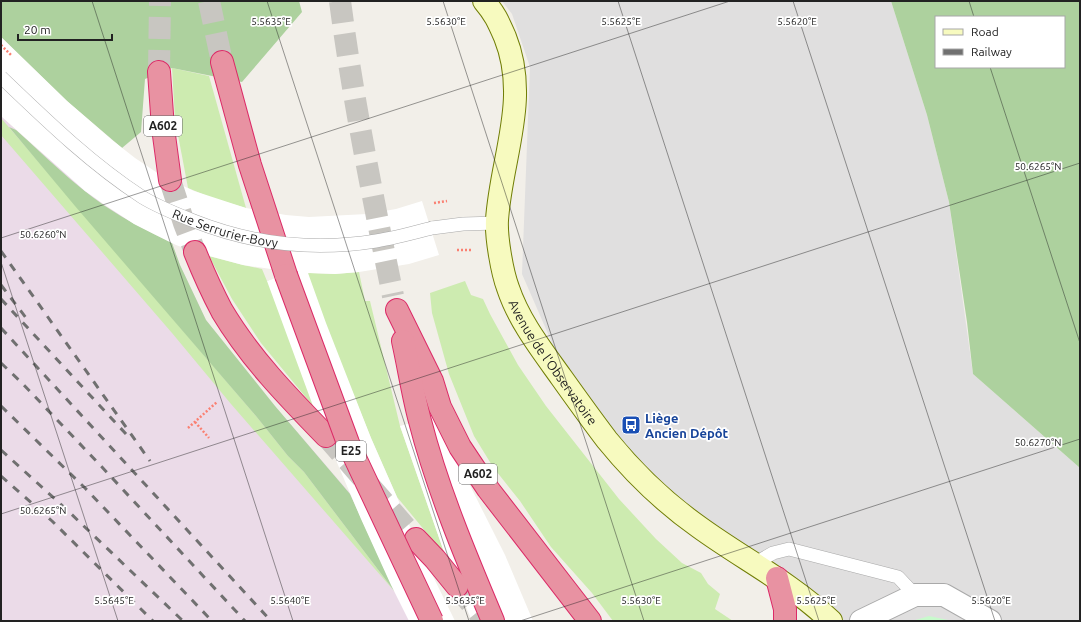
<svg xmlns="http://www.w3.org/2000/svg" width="1081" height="622" font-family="Ubuntu,sans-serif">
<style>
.residential{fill:#e0dfdf}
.industrial{fill:#ebdbe8}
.grass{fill:#cdebb0}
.forest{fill:#add19e;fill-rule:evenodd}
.park{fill:#c8facc}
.pier{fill:#fff}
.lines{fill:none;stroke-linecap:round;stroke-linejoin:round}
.highway-tunnel{stroke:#c8c6c1;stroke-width:22;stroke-dasharray:22 11;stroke-linecap:butt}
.lane-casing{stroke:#a9a9a9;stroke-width:14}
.street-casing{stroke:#a9a9a9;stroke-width:24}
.secondary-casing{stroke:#707d05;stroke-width:24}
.highway-casing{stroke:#dc2a67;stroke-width:24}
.path{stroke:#fa8072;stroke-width:2.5;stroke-dasharray:2 2;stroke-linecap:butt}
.lane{stroke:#fff;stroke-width:13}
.street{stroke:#fff;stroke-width:22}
.secondary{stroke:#f7fabf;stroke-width:22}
.highway{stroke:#e892a2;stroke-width:22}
.rail{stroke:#707070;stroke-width:3;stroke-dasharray:8 8;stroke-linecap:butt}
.lane-bridge-casing{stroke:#a9a9a9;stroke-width:14;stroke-linecap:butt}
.highway-bridge-casing{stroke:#dc2a67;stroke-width:24;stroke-linecap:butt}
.path-bridge{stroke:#fa8072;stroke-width:2.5;stroke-dasharray:2 2;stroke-linecap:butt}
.lane-bridge{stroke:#fff;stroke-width:13}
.highway-bridge{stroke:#e892a2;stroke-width:22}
.ticks{fill:none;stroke:#222;stroke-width:1;stroke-opacity:0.45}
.labels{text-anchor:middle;stroke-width:3.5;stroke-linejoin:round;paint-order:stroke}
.shield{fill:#fff;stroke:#646464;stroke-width:1}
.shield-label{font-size:12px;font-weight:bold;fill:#222}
.street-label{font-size:13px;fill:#222;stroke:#fff}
.transit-label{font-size:13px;font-weight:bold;fill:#164399;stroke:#fff;text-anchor:start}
.ticks-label{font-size:10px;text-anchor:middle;fill:#222;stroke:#fff;stroke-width:3.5;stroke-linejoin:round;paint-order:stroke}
</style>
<rect width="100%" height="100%" fill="#f2efe9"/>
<!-- residential -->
<polygon class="residential" points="502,1 891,1 927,115 949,202 973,374 1080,468 1080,621 841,621 664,487 639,463 559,359 522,274 530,67 512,14"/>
<!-- industrial -->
<polygon class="industrial" points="1,116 34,146 104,205 154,235 172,243 180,265 206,320 275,406 361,506 420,621 1,621"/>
<!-- grass -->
<g class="grass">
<polygon points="172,68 209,76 246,208 212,198 188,188 175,119"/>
<polygon points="1,118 256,416 288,456 304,472 395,592 231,404 172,333 1,135"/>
<polygon points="209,256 243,265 262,269 267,281 276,278 310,273 335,274 359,272 365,301 370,301 400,426 445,555 397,497 371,438 352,391 313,406 261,343 232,299"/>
<polygon points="465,281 471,295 483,299 490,314 518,365 546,406 619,499 656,539 682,563 701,573 708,584 720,594 715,609 733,621 613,621 592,593 551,547 520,501 493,467 474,436 449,374 432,313 430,293"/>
</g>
<!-- forest -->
<g class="forest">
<polygon points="1,1 299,1 302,12 242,82 172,68 145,79 141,132 122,148 67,101 1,37"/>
<path d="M891,1H1080V468L973,374L967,322L949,202L927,115ZM936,17H1064V67H936Z"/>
<path d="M9,127L16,130C45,156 73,184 105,206C126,220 149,232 172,243L180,265L206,320L275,406L350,494L395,592L304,472L288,456L256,416L75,206Z"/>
</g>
<!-- park -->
<polygon class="park" points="929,616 948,620 950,621 912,621"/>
<!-- pier -->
<g class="pier">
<polygon points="1,37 67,101 112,140 135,158 162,176 194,191 246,208 286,215 309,217 367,214 396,209 422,201 439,255 409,264 359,272 335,274 308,273 326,323 371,438 422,554 455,621 409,621 391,585 361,519 313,406 267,281 291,272 243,265 198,253 176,245 134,224 105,205 85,191 1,116"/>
<polygon points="435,416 505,555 533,621 472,621 451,572 400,426"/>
</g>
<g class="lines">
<!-- highway-tunnel -->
<g class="highway-tunnel">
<polyline points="209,1 222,62"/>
<path d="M340,1C353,100 373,198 393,296"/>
<polyline points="159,72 160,1"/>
<polyline points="170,180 184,223 195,252"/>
<polyline points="326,436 416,539"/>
<polyline points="457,586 485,621"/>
</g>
<!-- lane casing -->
<g class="lane-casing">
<g id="lane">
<polyline points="432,228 463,224 497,223"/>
<polyline points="754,564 773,553 789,549 898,577 915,595"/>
</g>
</g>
<!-- street casing -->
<g class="street-casing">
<polyline id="street" points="861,621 915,595 944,595 990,621"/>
</g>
<!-- secondary casing -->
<g class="secondary-casing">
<g id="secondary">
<path id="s1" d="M484,1C495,14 498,21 505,37C530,99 501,158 497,220C496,237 502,272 508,288C519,321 541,349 561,377C576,398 591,419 607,440C633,472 665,503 699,527C743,559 791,583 831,621"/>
</g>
</g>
<!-- highway casing -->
<g class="highway-casing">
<g id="highway">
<polyline points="222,62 250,165 286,275"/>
<polyline points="159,72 163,128 170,180"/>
<path d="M195,252C203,272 212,292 222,311C250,358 288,397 326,436"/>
<polyline points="397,310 432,381 440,407 460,447 488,489 590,621"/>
<path d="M403,341C409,368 413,395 420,421C437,488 466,557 493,621"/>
<polyline points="416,539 435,559 457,586"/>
<polyline points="777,578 785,609 785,621"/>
</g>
</g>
<!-- path -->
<g class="path">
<polyline points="434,203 447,201"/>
<polyline points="457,250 472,250"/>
<polyline points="195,422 209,438"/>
<polyline points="188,428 217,402"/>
</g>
<!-- lane -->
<use href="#lane" class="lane"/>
<!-- street -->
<use href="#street" class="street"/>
<!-- secondary -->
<use href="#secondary" class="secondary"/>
<!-- highway -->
<use href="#highway" class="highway"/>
<!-- rail -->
<g class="rail">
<polyline points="1,251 150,461"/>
<polyline points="1,285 30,323"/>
<polyline points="1,299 126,434"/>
<polyline points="1,328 271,621"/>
<polyline points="1,363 22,383 101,466 245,621"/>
<polyline points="1,406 85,488 212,621"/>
<polyline points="1,450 66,509 183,621"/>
<polyline points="1,476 52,521 153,621"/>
</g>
<!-- lane-bridge casing -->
<g class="lane-bridge-casing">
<g id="lane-bridge">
<path id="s2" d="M1,77C46,120 90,163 142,197C158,207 176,214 194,221C252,244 314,251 376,241C395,238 413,233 432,228"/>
</g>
</g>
<!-- highway-bridge casing -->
<g class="highway-bridge-casing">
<polyline id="highway-bridge" points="286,275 348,443 432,621"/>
</g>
<!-- path-bridge -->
<polyline class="path-bridge" points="1,45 12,56"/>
<!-- lane-bridge -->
<use href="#lane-bridge" class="lane-bridge"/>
<!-- highway-bridge -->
<use href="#highway-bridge" class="highway-bridge"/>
</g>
<!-- ticks -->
<path class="ticks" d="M92,1L293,621M267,1L469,621M443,1L644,621M618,1L819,621M793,1L995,621M969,1L974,17M990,67L1080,343M1,238L730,1M1,262L118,621M1,514L1080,163M520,621L1080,439"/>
<!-- icons -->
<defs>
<g id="bus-square" transform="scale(1)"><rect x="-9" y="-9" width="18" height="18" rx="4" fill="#1a4fb4" stroke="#fff"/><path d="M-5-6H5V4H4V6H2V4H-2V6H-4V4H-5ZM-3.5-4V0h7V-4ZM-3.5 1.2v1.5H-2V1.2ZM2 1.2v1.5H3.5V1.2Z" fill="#fff"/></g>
</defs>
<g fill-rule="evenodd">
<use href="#bus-square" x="631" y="425"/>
</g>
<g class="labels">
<!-- shield labels -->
<g class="shield">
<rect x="144" y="116" width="38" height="20" rx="3"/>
<rect x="336" y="441" width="30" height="20" rx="3"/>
<rect x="459" y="464" width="38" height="20" rx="3"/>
</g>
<g class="shield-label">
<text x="163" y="130">A602</text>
<text x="351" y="455">E25</text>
<text x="478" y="478">A602</text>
</g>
<!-- street labels -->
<g class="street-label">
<text dy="5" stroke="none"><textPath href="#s2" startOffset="275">Rue Serrurier-Bovy</textPath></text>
<text dy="5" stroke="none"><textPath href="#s1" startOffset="384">Avenue de l'Observatoire</textPath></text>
</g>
<!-- transit labels -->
<g class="transit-label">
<text x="645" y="423">Liège<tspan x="645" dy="15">Ancien Dépôt</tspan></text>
</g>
</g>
<g class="ticks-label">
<text x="271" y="25">5.5635°E</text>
<text x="446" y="25">5.5630°E</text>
<text x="621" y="25">5.5625°E</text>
<text x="797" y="25">5.5620°E</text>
<text x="1038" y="170">50.6265°N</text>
<text x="43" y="238">50.6260°N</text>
<text x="1038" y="446">50.6270°N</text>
<text x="43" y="514">50.6265°N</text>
<text x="114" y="604">5.5645°E</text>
<text x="290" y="604">5.5640°E</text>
<text x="465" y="604">5.5635°E</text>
<text x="641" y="604">5.5630°E</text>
<text x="816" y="604">5.5625°E</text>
<text x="991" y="604">5.5620°E</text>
</g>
<!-- border -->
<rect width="1081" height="622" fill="none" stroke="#222222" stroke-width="4"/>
<!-- legend -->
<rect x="935" y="16" width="130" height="52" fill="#ffffff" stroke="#a7a7a7"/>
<rect x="943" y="29" width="20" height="6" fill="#f7fabf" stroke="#a7a7a7"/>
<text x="971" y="36" font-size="12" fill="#222222">Road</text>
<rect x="943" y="49" width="20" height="6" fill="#707070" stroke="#a7a7a7"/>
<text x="971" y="56" font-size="12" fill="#222222">Railway</text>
<!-- scale -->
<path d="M18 34v6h94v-6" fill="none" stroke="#222222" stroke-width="2"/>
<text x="24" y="34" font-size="12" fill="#222222" stroke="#ffffff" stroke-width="3" paint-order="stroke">20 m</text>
</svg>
